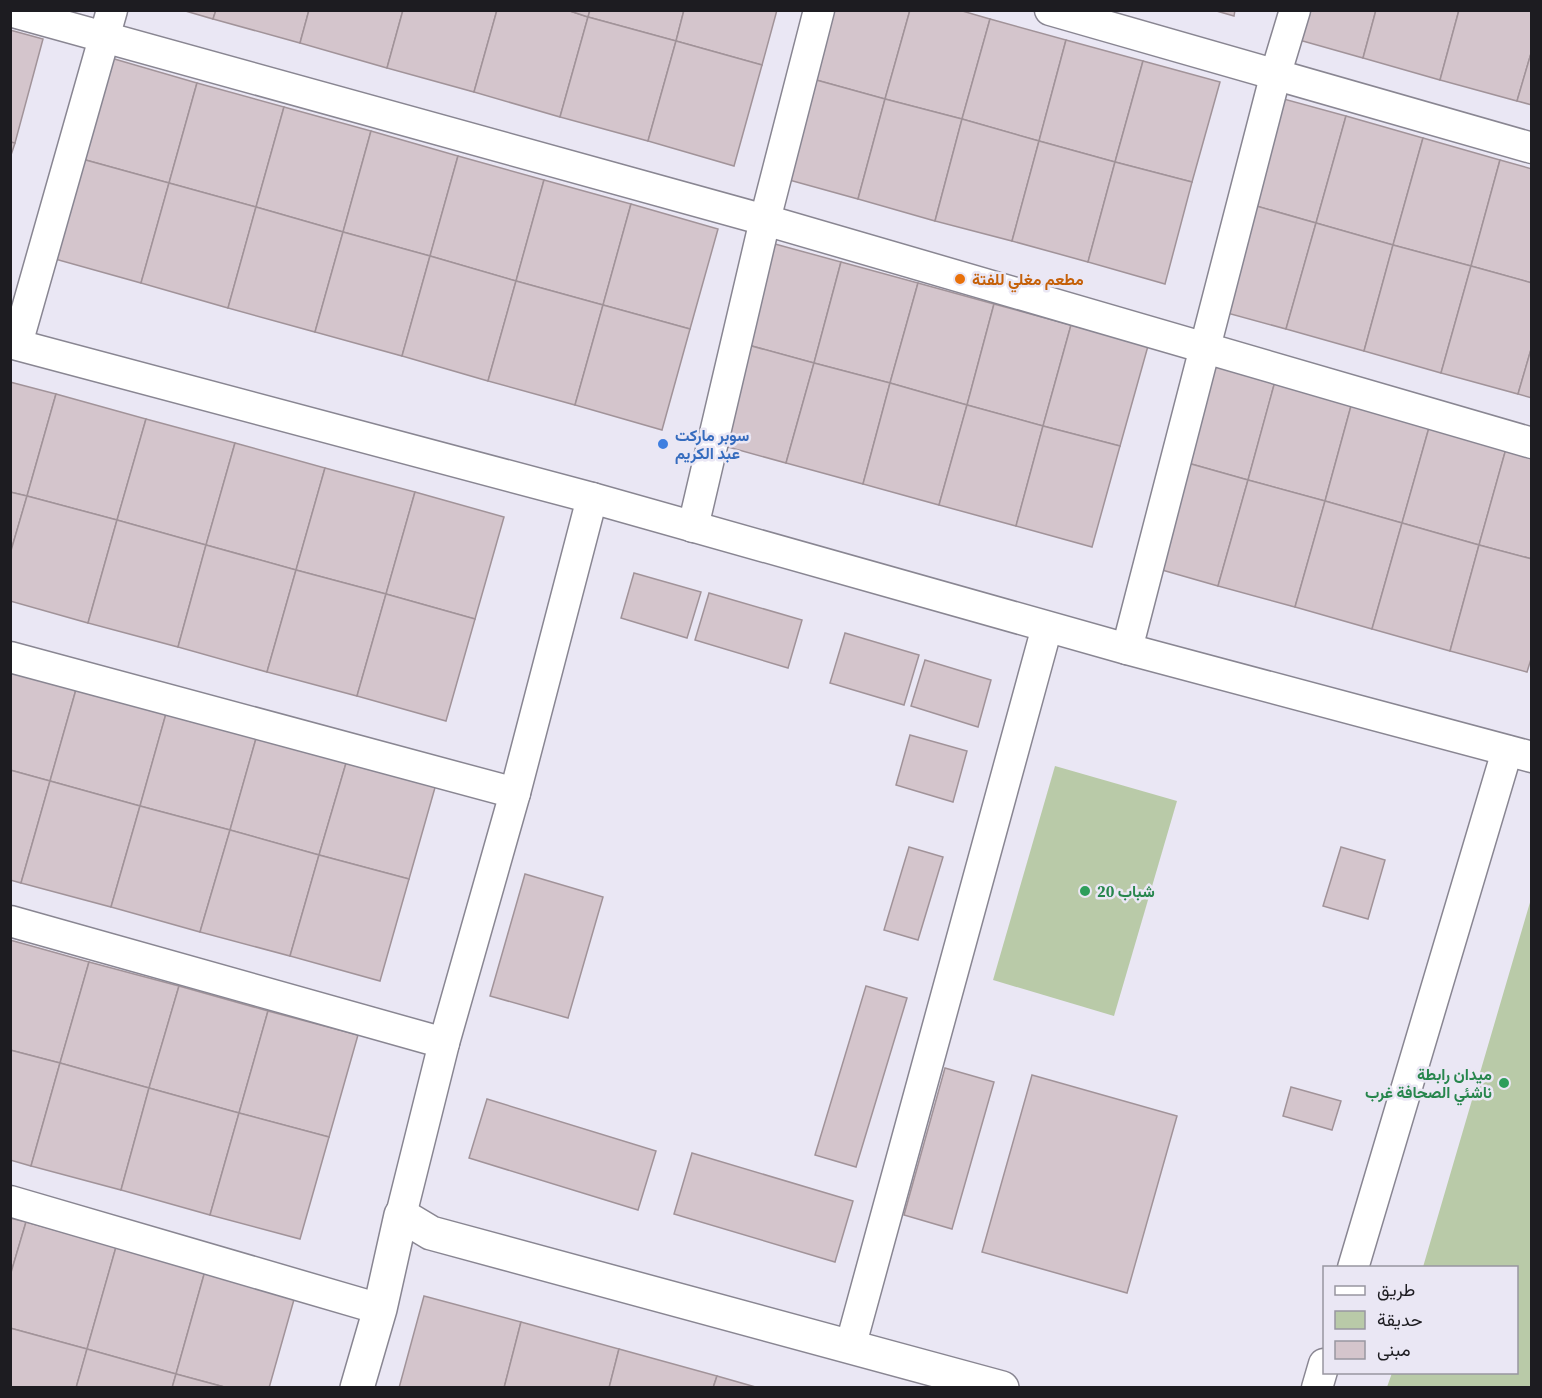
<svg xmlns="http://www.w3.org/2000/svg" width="1542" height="1398" font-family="'Source Serif 4',Vazirmatn,serif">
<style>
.green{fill:#b9caa8}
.building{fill:#d4c5cc;stroke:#a19399;stroke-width:1.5}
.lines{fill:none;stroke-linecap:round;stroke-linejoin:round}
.street-casing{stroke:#898692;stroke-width:33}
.secondary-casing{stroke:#898692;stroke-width:36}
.street{stroke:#fff;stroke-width:30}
.secondary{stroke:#fff;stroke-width:33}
.food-dot{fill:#e8710a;stroke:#eae7f4;stroke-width:2}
.shop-dot{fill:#3f7fe0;stroke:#eae7f4;stroke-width:2}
.leisure-dot{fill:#2e9e5b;stroke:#eae7f4;stroke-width:2}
.labels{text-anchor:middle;stroke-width:5;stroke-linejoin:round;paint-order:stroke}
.food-label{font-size:16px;font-weight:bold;fill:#c56008;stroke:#eae7f4;text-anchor:start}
.shop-label{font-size:16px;font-weight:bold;fill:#366cbe;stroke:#eae7f4;text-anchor:start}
.leisure-label{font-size:16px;font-weight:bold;fill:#27864d;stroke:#eae7f4;text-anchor:start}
</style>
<rect width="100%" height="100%" fill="#eae7f4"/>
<!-- green -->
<g class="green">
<polygon points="1055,766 1177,801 1114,1016 993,980"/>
<polygon points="1531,899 1531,1387 1387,1387 1392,1373 1516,1372 1516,1268 1423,1267"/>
</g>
<!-- building -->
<g class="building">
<polygon points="182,10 216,10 213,19"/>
<polygon points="216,10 309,10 300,43 213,19"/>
<polygon points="309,10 403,10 387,68 300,43"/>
<polygon points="403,10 497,10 474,92 387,68"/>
<polygon points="497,10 567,10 588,17 560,117 474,92"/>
<polygon points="567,10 590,10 588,17"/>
<polygon points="590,10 684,10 676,41 588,17"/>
<polygon points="684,10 777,10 762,65 676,41"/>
<polygon points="827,10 910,10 885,99 809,78"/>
<polygon points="910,10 959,10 990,19 962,119 885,99"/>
<polygon points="1213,10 1235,10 1234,16"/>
<polygon points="1293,10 1376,10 1363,58 1285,36"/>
<polygon points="1376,10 1459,10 1440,80 1363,58"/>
<polygon points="1459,10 1532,10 1532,50 1517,101 1440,80"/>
<polygon points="588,17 676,41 648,141 560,117"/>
<polygon points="990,19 1066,40 1039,141 962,119"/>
<polygon points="10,30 43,39 15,143 10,142"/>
<polygon points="1066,40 1143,61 1115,162 1039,141"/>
<polygon points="676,41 762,65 734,166 648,141"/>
<polygon points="1532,50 1532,105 1517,101"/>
<polygon points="111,58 197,83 169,183 82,159"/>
<polygon points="1143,61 1220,82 1192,182 1115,162"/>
<polygon points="809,78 885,99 858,199 782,178"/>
<polygon points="197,83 284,107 256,207 169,183"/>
<polygon points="1269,95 1346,116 1316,223 1239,201"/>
<polygon points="885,99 962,119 935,221 858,199"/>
<polygon points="284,107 371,131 343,232 256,207"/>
<polygon points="1346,116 1423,138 1393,245 1316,223"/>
<polygon points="962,119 1039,141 1012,241 935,221"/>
<polygon points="371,131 458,156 430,256 343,232"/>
<polygon points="1423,138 1500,160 1471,266 1393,245"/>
<polygon points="1039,141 1115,162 1088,262 1012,241"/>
<polygon points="10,142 15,143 10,158"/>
<polygon points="458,156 544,180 516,281 430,256"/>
<polygon points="82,159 169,183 141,283 55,259"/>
<polygon points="1500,160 1532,169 1532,283 1471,266"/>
<polygon points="1115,162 1192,182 1165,284 1088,262"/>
<polygon points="544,180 631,204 603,305 516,281"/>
<polygon points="169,183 256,207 228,308 141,283"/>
<polygon points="1239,201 1316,223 1286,329 1209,308"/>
<polygon points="631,204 718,229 690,329 603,305"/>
<polygon points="256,207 343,232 315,332 228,308"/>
<polygon points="1316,223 1393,245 1364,351 1286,329"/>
<polygon points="343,232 430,256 402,356 315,332"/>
<polygon points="764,241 841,262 814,363 737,342"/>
<polygon points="1393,245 1471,266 1441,373 1364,351"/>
<polygon points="430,256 516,281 488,381 402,356"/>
<polygon points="841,262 918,283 890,383 814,363"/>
<polygon points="1471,266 1532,283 1532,346 1518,394 1441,373"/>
<polygon points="516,281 603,305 575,405 488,381"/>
<polygon points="918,283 994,304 967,405 890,383"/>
<polygon points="994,304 1071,325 1043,426 967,405"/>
<polygon points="603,305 690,329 662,430 575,405"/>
<polygon points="1071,325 1148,346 1120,446 1043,426"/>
<polygon points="737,342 814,363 786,463 710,442"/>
<polygon points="1532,346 1532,398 1518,394"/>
<polygon points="1200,351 1277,374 1248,480 1170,458"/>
<polygon points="814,363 890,383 863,484 786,463"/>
<polygon points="1277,374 1354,395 1325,501 1248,480"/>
<polygon points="10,382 56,394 27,496 10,492"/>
<polygon points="890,383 967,405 939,505 863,484"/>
<polygon points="56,394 146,419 117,520 27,496"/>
<polygon points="1354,395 1432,417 1402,523 1325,501"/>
<polygon points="967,405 1043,426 1016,526 939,505"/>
<polygon points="1432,417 1509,438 1479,545 1402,523"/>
<polygon points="146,419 235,443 206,545 117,520"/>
<polygon points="1043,426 1120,446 1092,547 1016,526"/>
<polygon points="1509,438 1532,445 1532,559 1479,545"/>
<polygon points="235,443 325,468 296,570 206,545"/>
<polygon points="1170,458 1248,480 1218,586 1141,564"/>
<polygon points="325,468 415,492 386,594 296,570"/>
<polygon points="1248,480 1325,501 1295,607 1218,586"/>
<polygon points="10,492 27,496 10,554"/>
<polygon points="415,492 504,517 475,619 386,594"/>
<polygon points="27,496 117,520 88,623 10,601 10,554"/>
<polygon points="1325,501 1402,523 1372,629 1295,607"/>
<polygon points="117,520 206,545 178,647 88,623"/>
<polygon points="1402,523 1479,545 1450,651 1372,629"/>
<polygon points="206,545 296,570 267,672 178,647"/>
<polygon points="1479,545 1532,559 1532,656 1527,672 1450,651"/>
<polygon points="296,570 386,594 357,696 267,672"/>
<polygon points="634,573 701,592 687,638 621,618"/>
<polygon points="709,593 802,620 788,668 695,640"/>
<polygon points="386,594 475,619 446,721 357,696"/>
<polygon points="845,633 919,655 904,705 830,683"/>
<polygon points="10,660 79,679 50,781 10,770"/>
<polygon points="925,660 991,680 978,727 911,706"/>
<polygon points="79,679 169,703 140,806 50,781"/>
<polygon points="169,703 259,728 230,830 140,806"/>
<polygon points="259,728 349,753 319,855 230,830"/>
<polygon points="910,735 967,751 953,802 896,785"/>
<polygon points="349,753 438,777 409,879 319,855"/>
<polygon points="10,770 50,781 21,883 10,880"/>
<polygon points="50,781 140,806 111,907 21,883"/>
<polygon points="140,806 230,830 200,932 111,907"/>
<polygon points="230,830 319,855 290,956 200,932"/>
<polygon points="909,847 943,857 918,940 884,930"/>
<polygon points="1341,847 1385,860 1368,919 1323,906"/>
<polygon points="319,855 409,879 380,981 290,956"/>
<polygon points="525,874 603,897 568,1018 490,996"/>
<polygon points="10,940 89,962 60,1063 10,1050"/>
<polygon points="89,962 179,986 149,1088 60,1063"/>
<polygon points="179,986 268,1011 239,1113 149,1088"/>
<polygon points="866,986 907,998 856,1167 815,1155"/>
<polygon points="268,1011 358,1035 329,1137 239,1113"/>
<polygon points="10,1050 60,1063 31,1166 10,1160"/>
<polygon points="60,1063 149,1088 121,1190 31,1166"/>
<polygon points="945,1068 994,1082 952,1229 904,1215"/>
<polygon points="1032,1075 1177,1116 1127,1293 982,1252"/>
<polygon points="1291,1087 1341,1101 1332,1130 1283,1116"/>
<polygon points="149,1088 239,1113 210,1215 121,1190"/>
<polygon points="487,1099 656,1151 638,1210 469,1158"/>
<polygon points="239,1113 329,1137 300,1239 210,1215"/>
<polygon points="692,1153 853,1201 835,1262 674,1214"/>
<polygon points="10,1218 26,1222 10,1276"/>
<polygon points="26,1222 116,1247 87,1349 10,1328 10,1276"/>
<polygon points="116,1247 205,1271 176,1374 87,1349"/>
<polygon points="205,1271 295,1296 269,1388 228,1388 176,1374"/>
<polygon points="424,1296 521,1322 504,1388 399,1388"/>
<polygon points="521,1322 619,1349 609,1388 504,1388"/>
<polygon points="10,1328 87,1349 76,1388 10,1388"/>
<polygon points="87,1349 176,1374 172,1388 76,1388"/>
<polygon points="619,1349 717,1376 713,1388 609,1388"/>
<polygon points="176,1374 228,1388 172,1388"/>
<polygon points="717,1376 759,1388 713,1388"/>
</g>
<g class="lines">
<!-- street casing -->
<g class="street-casing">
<g id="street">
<polyline points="1050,10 1532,148"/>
<polyline points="10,11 765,220 1532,443"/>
<polyline points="10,343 592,498 1127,649 1532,757"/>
<polyline points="17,344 112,10"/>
<polyline points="693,527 765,220 819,10"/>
<polyline points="1127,649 1276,73 1295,10"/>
<polyline points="10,657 515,793"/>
<polyline points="10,921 444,1043"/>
<polyline points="10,1201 380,1309"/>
<polyline points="401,1215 444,1043 515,793 592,498"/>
<polyline points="1353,1268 1507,751"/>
<polyline points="851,1344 1047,627"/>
<polyline points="1317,1388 1324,1364"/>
</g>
</g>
<!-- secondary casing -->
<g class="secondary-casing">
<polyline id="secondary" points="357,1388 380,1309 401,1215 431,1233 1002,1388"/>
</g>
<!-- street -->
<use href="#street" class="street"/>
<!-- secondary -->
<use href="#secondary" class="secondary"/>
</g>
<!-- markers -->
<circle class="food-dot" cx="960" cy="279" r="6"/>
<circle class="shop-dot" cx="663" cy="444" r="6"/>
<g class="leisure-dot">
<circle cx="1085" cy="891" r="6"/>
<circle cx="1504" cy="1083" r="6"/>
</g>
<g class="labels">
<!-- food labels -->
<g class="food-label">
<text x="972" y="285">مطعم مغلي للفتة</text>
</g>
<!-- shop labels -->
<g class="shop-label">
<text x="675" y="441">سوبر ماركت<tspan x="675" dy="18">عبد الكريم</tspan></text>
</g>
<!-- leisure labels -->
<g class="leisure-label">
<text x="1097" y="897">شباب 20</text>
<text x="1492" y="1080" text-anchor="end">ميدان رابطة<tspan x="1492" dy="18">ناشئي الصحافة غرب</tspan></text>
</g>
</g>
<!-- border -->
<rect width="1542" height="1398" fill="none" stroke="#1d1c21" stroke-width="24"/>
<!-- legend -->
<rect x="1323" y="1266" width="195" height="108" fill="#eae7f4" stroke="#9896a0" stroke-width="1.5"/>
<rect x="1335" y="1286" width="30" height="9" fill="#ffffff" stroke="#9896a0" stroke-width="1.5"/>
<text x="1377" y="1296" font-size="18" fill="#1d1c21">طريق</text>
<rect x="1335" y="1311" width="30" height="18" fill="#b9caa8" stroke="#9896a0" stroke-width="1.5"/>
<text x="1377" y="1326" font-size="18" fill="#1d1c21">حديقة</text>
<rect x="1335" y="1341" width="30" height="18" fill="#d4c5cc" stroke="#9896a0" stroke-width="1.5"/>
<text x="1377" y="1356" font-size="18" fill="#1d1c21">مبنى</text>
</svg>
